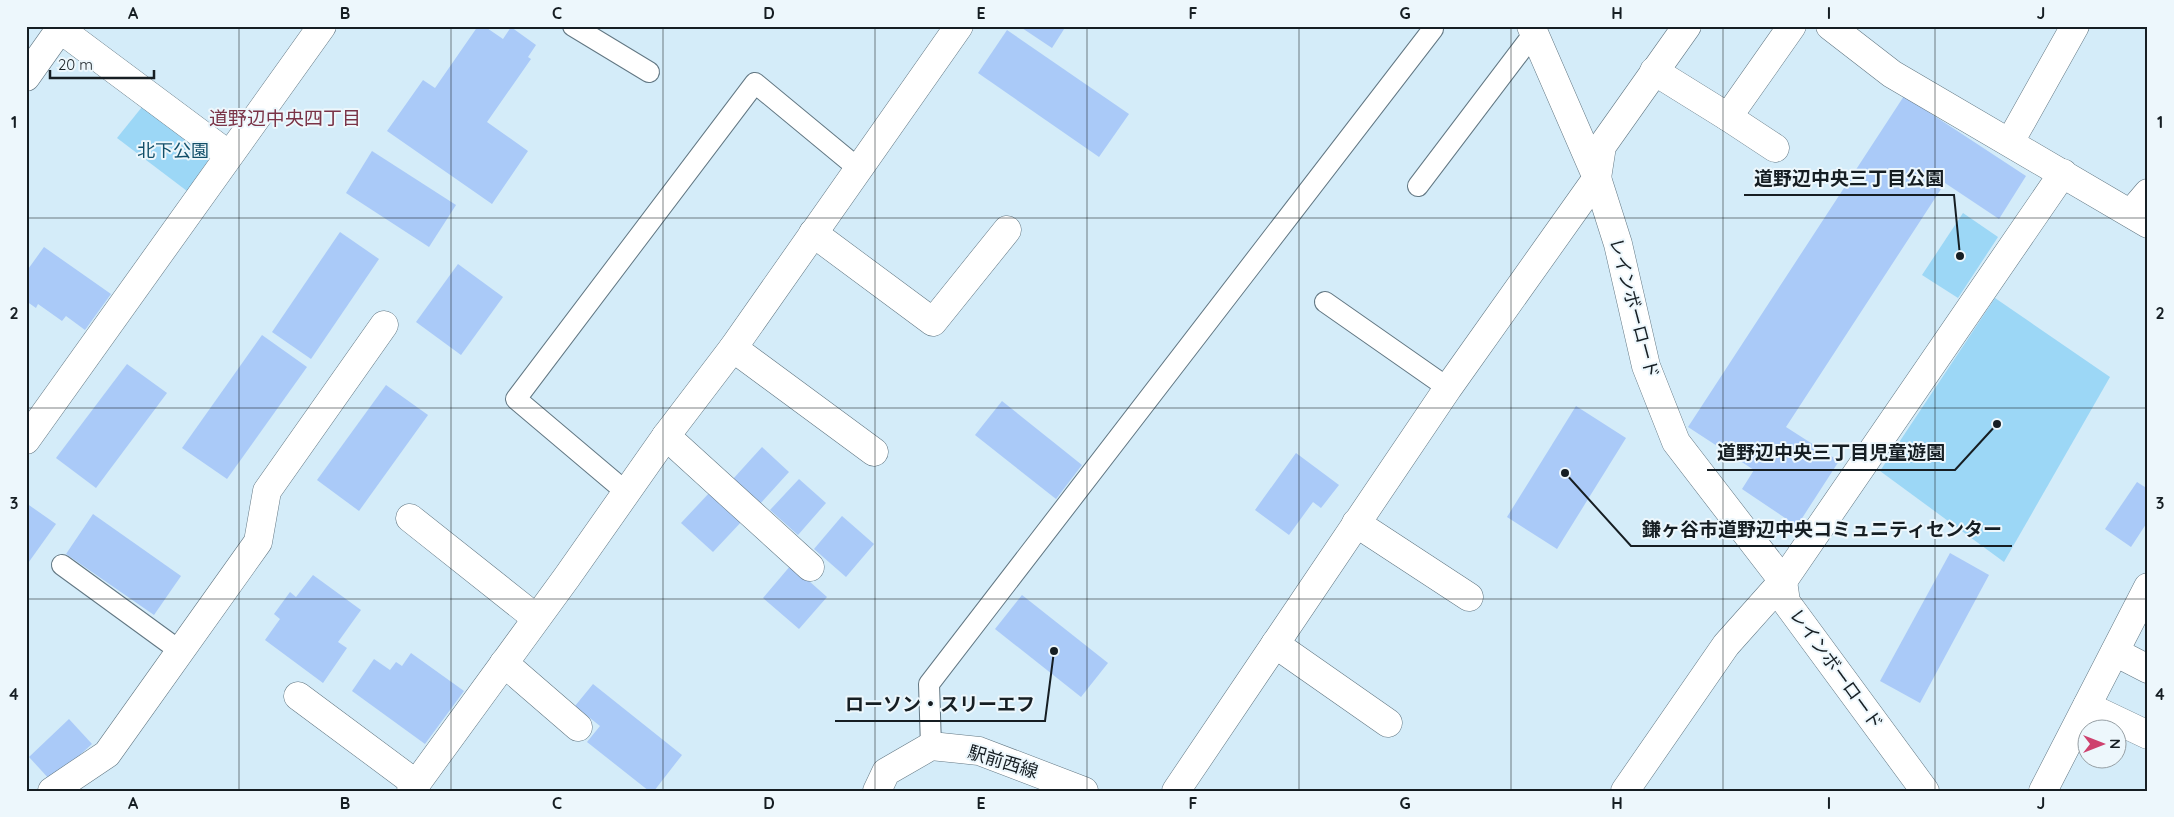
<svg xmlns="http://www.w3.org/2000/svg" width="2174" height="817" font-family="Quicksand,'Noto Sans JP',sans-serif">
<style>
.green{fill:#9cd7f6}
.building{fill:#aacaf8}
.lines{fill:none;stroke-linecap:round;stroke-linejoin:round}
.lane-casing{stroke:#627783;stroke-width:22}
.street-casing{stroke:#627783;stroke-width:29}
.secondary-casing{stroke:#627783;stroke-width:29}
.lane{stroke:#fff;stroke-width:20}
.street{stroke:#fff;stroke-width:28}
.secondary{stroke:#fff;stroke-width:28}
.grid{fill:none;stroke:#161e23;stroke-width:1;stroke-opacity:0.55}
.labels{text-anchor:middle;stroke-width:4;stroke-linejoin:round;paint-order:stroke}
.park-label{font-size:18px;fill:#124f69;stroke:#edf7fc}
.street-label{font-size:18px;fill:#161e23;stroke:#edf7fc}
.neighbourhood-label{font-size:19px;fill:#7a3347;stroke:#edf7fc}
.leader{fill:none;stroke:#161e23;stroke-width:2}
.callout-dot{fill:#161e23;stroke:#edf7fc;stroke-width:2}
.callout-label{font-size:19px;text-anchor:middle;font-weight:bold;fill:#161e23;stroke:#edf7fc;stroke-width:4;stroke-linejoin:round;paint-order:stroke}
.neatline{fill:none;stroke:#161e23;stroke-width:2}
.grid-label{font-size:16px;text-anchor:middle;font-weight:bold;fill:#161e23}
</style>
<rect width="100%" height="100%" fill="#d4ecf9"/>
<!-- green -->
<g class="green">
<polygon points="146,102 205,145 209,159 187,191 117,138"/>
<polygon points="1963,213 1998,237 1958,298 1922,275"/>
<polygon points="1995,298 2110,377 2004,562 1880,471"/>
</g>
<!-- building -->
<g class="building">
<polygon points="478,26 484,26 503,39 511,27 536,45 528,57 531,59 487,122 528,151 492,204 387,131 423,80 435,88"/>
<polygon points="1019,26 1066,26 1052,48"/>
<polygon points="1007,30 1129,114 1099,157 978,73"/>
<polygon points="1904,96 2026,176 1999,219 1945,183 1786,427 1839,461 1797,526 1742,489 1754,470 1688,427"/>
<polygon points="372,151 456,205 429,247 346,193"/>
<polygon points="340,232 379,259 311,359 272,332"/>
<polygon points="44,247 111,294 85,330 66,316 62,321 38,304 36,308 26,301 26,272"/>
<polygon points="458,264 503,297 461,355 416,322"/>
<polygon points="262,335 307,367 227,479 182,448"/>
<polygon points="127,364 167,393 96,488 56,458"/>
<polygon points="386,385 428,415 359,511 317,480"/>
<polygon points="1002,401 1082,465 1056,499 975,435"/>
<polygon points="1576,406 1626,438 1557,549 1507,517"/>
<polygon points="762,447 789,472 760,504 733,479"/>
<polygon points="1296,453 1339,485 1321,508 1313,502 1289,535 1255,510"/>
<polygon points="799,479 826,503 798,535 770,510"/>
<polygon points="2137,482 2148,489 2148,521 2131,547 2105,529"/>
<polygon points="711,491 743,520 713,552 681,523"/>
<polygon points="26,503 56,524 26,566"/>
<polygon points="93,514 181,576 154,615 66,554"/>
<polygon points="842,516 874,544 846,577 814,549"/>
<polygon points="1950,553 1989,575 1920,703 1880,681"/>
<polygon points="791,565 827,597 799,629 763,598"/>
<polygon points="313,575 361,610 338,642 347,648 323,683 265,640 280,619 274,614 290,592 296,597"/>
<polygon points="1022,595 1108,663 1081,697 995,629"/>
<polygon points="411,653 464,691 425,744 352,691 374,659 390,670 396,662 402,666"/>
<polygon points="593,684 682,755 654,791 649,791 587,742 600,726 575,706"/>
<polygon points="69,719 92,744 51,781 29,757"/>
</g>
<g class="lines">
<!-- lane casing -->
<g class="lane-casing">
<g id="lane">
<polyline points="573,26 649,72"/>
<polyline points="1418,186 1534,33"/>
<polyline points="1325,302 1448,388"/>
<polyline points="626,492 516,399 755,83 859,169"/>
<polyline points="62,565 180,651"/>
<polyline points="931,746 929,684 1433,29"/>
</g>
</g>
<!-- street casing -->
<g class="street-casing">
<g id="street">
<polyline points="1531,26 1597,178 1618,244 1646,366 1676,442 1783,581 1786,602 1925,791"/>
<polyline points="1830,26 1892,74 2148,224"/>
<polyline points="1654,71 1728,117 1792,26"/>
<polyline points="26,77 60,29 229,155"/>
<polyline points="1728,117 1775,148"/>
<polyline points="2010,142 2075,26"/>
<polyline points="2131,213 2148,193"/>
<polyline points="813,233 933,322 1007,230"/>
<polyline points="733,348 874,452"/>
<polyline points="666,436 810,567"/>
<polyline points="26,440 322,26"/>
<polyline points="410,518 536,618"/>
<polyline points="1356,523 1469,597"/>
<polyline points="1275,644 1388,723"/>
<polyline points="2115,652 2148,669"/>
<polyline points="504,663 578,727"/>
<polyline points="298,696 415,783"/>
<polyline points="2087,706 2148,735"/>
<polyline points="52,791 107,754 258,542 267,491 384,325"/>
<polyline points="411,791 567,577 666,436 733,348 959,26"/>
<polyline points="1176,791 1448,388 1597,178 1602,146 1687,26"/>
<polyline points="1625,791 1726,645 1783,581 2063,173"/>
<polyline points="2043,791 2148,587"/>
</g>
</g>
<!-- secondary casing -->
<g class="secondary-casing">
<polyline id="secondary" points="877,791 886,772 931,746 979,751 1084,791"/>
</g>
<!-- lane -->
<use href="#lane" class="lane"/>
<!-- street -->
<use href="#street" class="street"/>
<!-- secondary -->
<use href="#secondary" class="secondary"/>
</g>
<!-- grid -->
<path class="grid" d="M239,26V791M451,26V791M663,26V791M875,26V791M1087,26V791M1299,26V791M1511,26V791M1723,26V791M1935,26V791M26,218H2148M26,408H2148M26,599H2148"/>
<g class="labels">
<!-- park labels -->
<g class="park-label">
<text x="173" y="157">北下公園</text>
</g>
<!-- street labels -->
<g class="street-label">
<text transform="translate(1634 308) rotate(75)" y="6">レインボーロード</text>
<text transform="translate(1836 669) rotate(54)" y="6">レインボーロード</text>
<text transform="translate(1003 762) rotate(17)" y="6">駅前西線</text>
</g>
<!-- neighbourhood labels -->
<g class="neighbourhood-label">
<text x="285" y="125">道野辺中央四丁目</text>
</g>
</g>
<!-- callouts -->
<path class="leader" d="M1960 256L1954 195H1744M1997 424L1955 470H1707M1565 473L1631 546H2012M1054 651L1045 721H835"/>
<g class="callout-dot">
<circle cx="1960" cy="256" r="5"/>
<circle cx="1997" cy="424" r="5"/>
<circle cx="1565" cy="473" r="5"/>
<circle cx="1054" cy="651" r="5"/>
</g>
<g class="callout-label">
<text x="1849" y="185">道野辺中央三丁目公園</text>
<text x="1831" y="459">道野辺中央三丁目児童遊園</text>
<text x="1822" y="536">鎌ヶ谷市道野辺中央コミュニティセンター</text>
<text x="940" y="711">ローソン・スリーエフ</text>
</g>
<!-- border -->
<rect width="2174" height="817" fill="none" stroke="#edf7fc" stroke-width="55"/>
<!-- north arrow -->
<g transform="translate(2102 744) rotate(90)"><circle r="24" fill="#edf7fc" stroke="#97a0a5"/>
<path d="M0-4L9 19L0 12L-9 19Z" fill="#ce416e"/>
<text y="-8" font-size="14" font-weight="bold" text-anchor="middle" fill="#161e23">N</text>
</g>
<!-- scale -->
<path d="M50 70v8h104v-8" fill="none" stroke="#161e23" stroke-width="2.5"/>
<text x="58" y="70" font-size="15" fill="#161e23" stroke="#edf7fc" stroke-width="4" paint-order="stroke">20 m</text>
<rect x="28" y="28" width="2118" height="762" class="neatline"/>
<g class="grid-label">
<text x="133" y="19">A</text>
<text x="345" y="19">B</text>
<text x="557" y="19">C</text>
<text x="769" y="19">D</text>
<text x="981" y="19">E</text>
<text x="1193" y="19">F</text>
<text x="1405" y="19">G</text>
<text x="1617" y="19">H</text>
<text x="1829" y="19">I</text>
<text x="2041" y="19">J</text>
<text x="14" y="128">1</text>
<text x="2160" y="128">1</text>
<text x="14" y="319">2</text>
<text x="2160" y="319">2</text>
<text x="14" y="509">3</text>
<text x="2160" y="509">3</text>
<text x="14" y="700">4</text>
<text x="2160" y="700">4</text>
<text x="133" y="809">A</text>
<text x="345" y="809">B</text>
<text x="557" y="809">C</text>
<text x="769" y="809">D</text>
<text x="981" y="809">E</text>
<text x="1193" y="809">F</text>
<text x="1405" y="809">G</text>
<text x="1617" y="809">H</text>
<text x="1829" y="809">I</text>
<text x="2041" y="809">J</text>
</g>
</svg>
